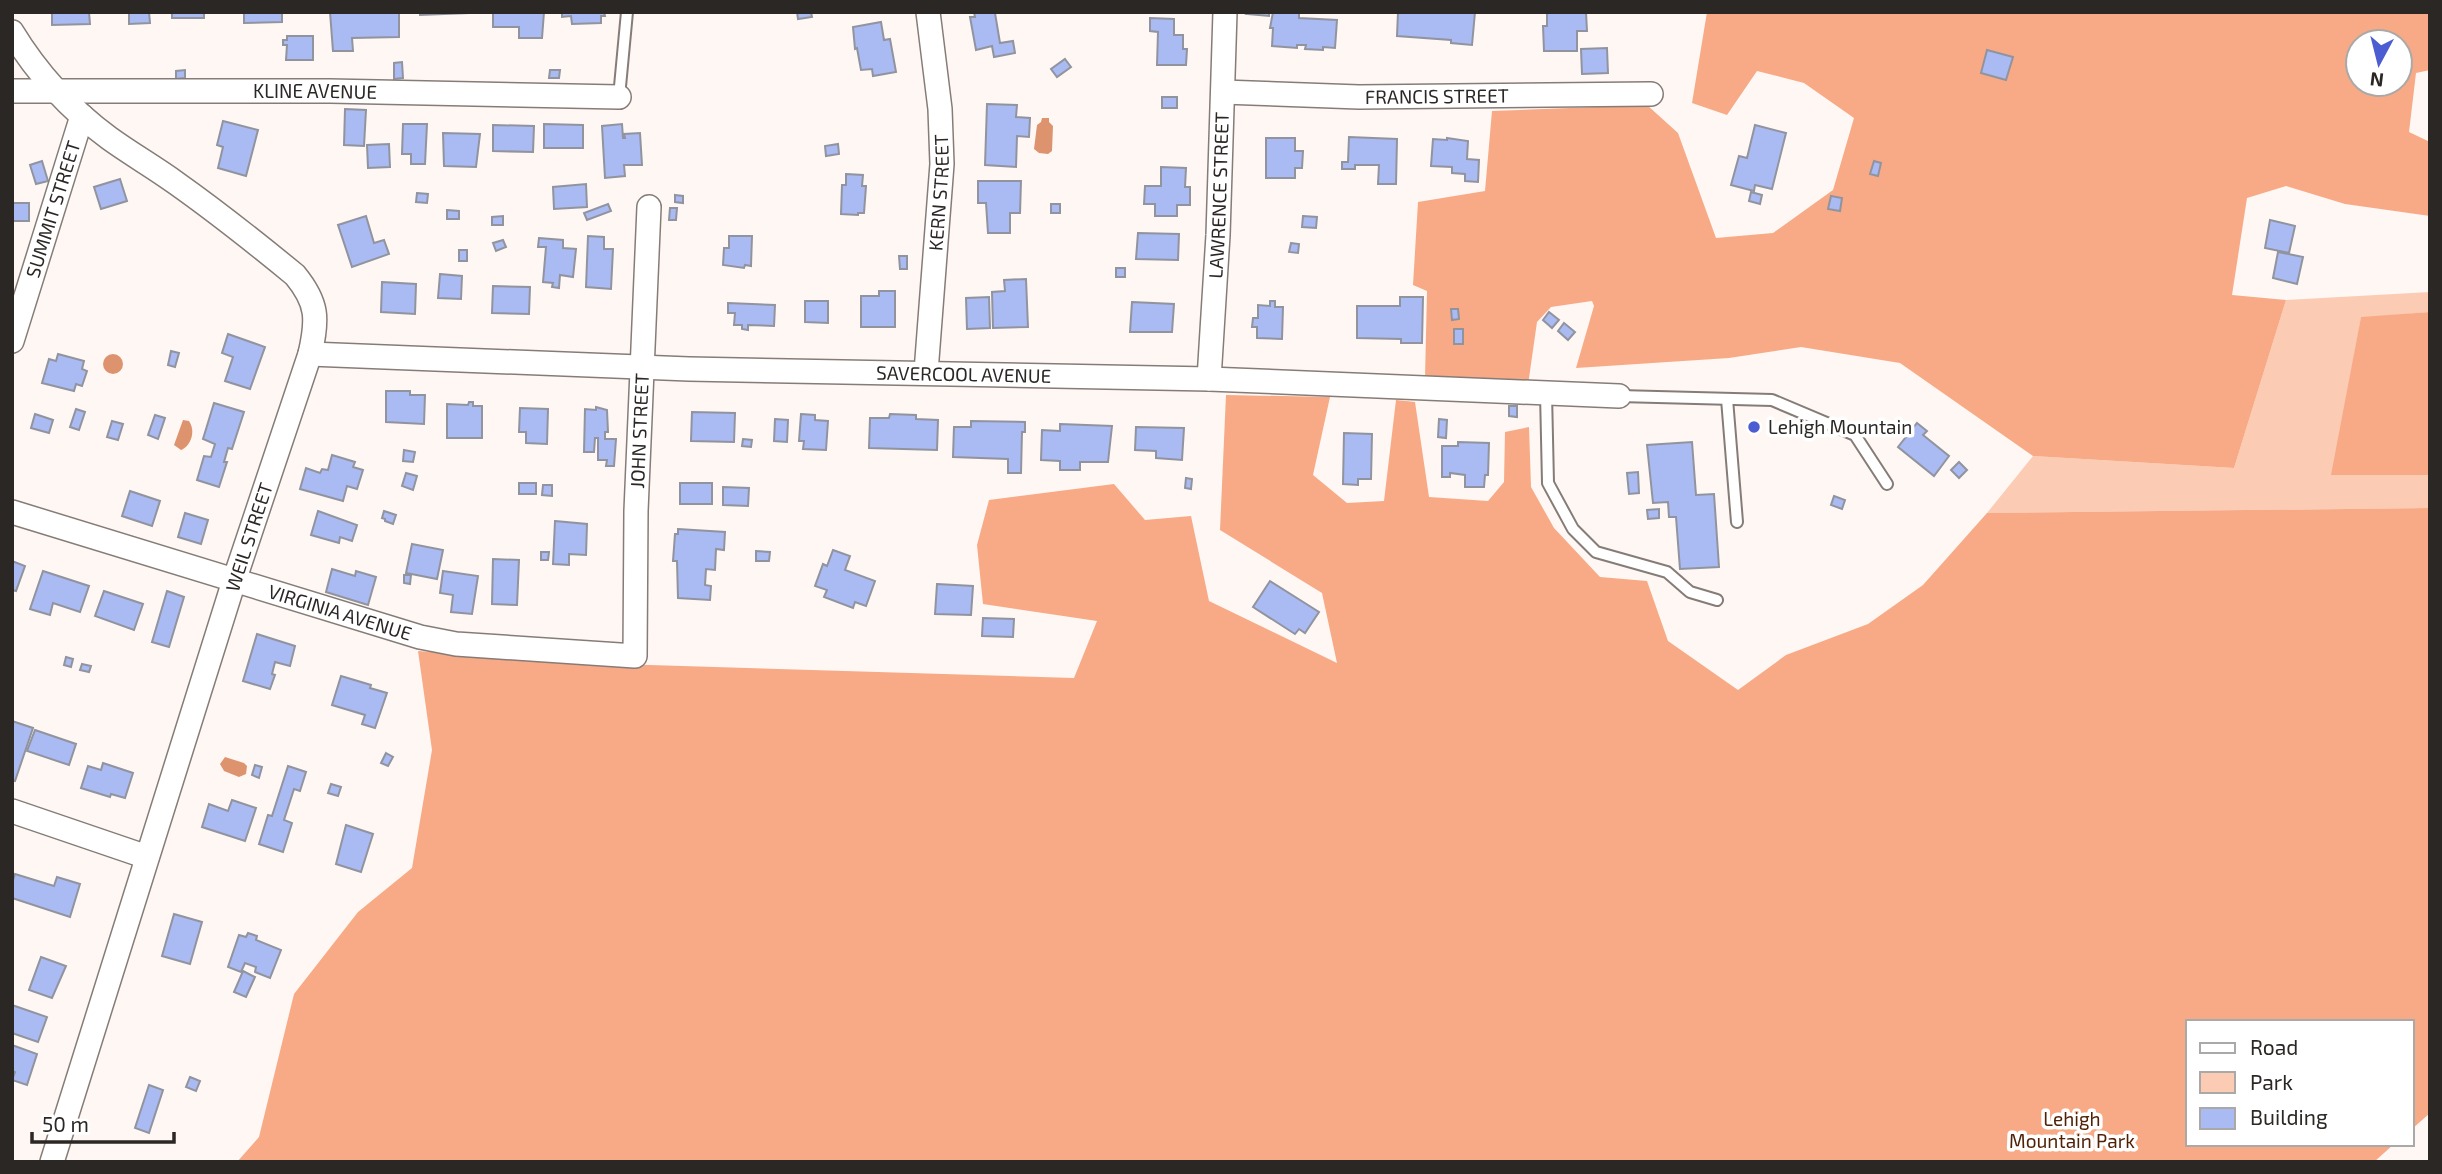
<svg xmlns="http://www.w3.org/2000/svg" width="2442" height="1174" font-family="'Exo 2',sans-serif">
<style>
.green{fill:#fccbb4}
.forest{fill:#f7aa85;fill-rule:evenodd}
.water{fill:#de936f}
.building{fill:#aabaf3;stroke:#91949e;stroke-width:2}
.lines{fill:none;stroke-linecap:round;stroke-linejoin:round}
.lane-casing{stroke:#867c77;stroke-width:14}
.street-casing{stroke:#867c77;stroke-width:26}
.lane{stroke:#fff;stroke-width:10}
.street{stroke:#fff;stroke-width:23}
.poi-dot{fill:#4c5dd2;stroke:#fff;stroke-width:2.5}
.labels{text-anchor:middle;stroke-width:7;stroke-linejoin:round;paint-order:stroke}
.street-label{font-size:19px;fill:#2b2725;stroke:#fff}
.poi-label{font-size:19px;fill:#2b2725;stroke:#fff;text-anchor:start}
.park-label{font-size:19px;fill:#512106;stroke:#fff}
</style>
<rect width="100%" height="100%" fill="#fef7f4"/>
<!-- green -->
<polygon class="green" points="2430,292 2430,312 2361,318 2332,475 2430,475 2430,508 1987,513 2033,456 2234,468 2286,300"/>
<!-- forest -->
<g class="forest">
<path d="M1707,12H2430V70L2416,73L2409,132L2430,142V216L2345,204L2286,186L2247,198L2232,295L2286,300L2234,468L2033,456L1900,363L1801,347L1729,358L1576,368L1594,306L1592,301L1551,307L1537,322L1528,385L1425,378L1427,291L1413,285L1418,202L1485,191L1492,111L1647,105L1678,133L1716,238L1773,233L1833,190L1854,118L1804,83L1757,71L1727,115L1692,103ZM2358,42H2400V84H2358Z"/>
<polygon points="2430,312 2430,475 2331,475 2361,317"/>
<polygon points="1226,395 1330,397 1313,475 1347,503 1384,501 1396,400 1415,402 1429,497 1488,501 1504,482 1505,432 1529,427 1531,487 1554,528 1600,577 1647,581 1668,641 1738,690 1786,655 1868,624 1923,585 1987,513 2430,508 2430,1113 2412,1129 2412,1022 2188,1022 2188,1144 2394,1144 2374,1162 237,1162 259,1137 294,994 358,912 412,868 432,750 418,651 584,663 1074,678 1097,621 983,604 977,545 989,500 1114,484 1145,520 1191,516 1209,601 1337,663 1322,593 1220,530"/>
</g>
<!-- water -->
<g class="water">
<polygon points="1042,118 1049,118 1049,122 1053,126 1052,151 1048,154 1039,153 1034,149 1037,125 1041,122"/>
<circle cx="113" cy="364" r="10"/>
<path d="M183,420L189,421C196,431 191,446 181,450L174,445Z"/>
<polygon points="225,757 244,763 247,766 246,774 239,777 224,771 220,764"/>
</g>
<!-- building -->
<g class="building">
<polygon points="52,12 89,12 90,24 52,25"/>
<polygon points="129,12 149,12 150,23 129,24"/>
<polygon points="172,12 224,12 224,13 204,13 204,18 172,18"/>
<polygon points="244,12 282,12 282,22 244,23"/>
<polygon points="330,12 399,12 399,37 352,38 353,51 333,51"/>
<polygon points="420,12 469,12 469,13 420,15"/>
<polygon points="493,12 544,12 542,38 519,38 519,27 493,27"/>
<polygon points="562,12 610,12 604,12 605,16 601,16 601,23 572,24 571,16 562,17"/>
<polygon points="797,12 811,12 812,17 798,19"/>
<polygon points="974,12 995,13 1000,43 1013,41 1015,53 994,57 992,46 976,50 970,17 975,17"/>
<polygon points="1247,12 1269,12 1269,16 1246,14"/>
<polygon points="1273,12 1299,12 1299,18 1337,20 1335,48 1323,47 1323,50 1305,49 1306,45 1297,45 1297,48 1272,46 1273,28 1270,28"/>
<polygon points="1398,12 1475,12 1472,45 1451,43 1451,40 1397,36"/>
<polygon points="1547,12 1586,12 1587,31 1577,31 1577,51 1544,51 1543,26 1547,26"/>
<polygon points="1150,18 1174,19 1174,35 1183,35 1183,49 1187,49 1186,65 1157,65 1158,32 1150,31"/>
<polygon points="881,22 884,40 890,39 896,72 873,76 872,69 861,70 857,48 855,49 853,27"/>
<polygon points="287,36 313,36 313,60 286,60 287,45 283,45 283,40 287,40"/>
<polygon points="1607,48 1608,73 1582,74 1581,49"/>
<polygon points="1987,50 2013,57 2006,80 1981,73"/>
<polygon points="1065,59 1071,67 1057,77 1051,69"/>
<polygon points="402,62 403,78 394,79 394,63"/>
<polygon points="185,70 185,78 176,79 176,71"/>
<polygon points="550,70 560,70 559,78 549,78"/>
<rect x="1162" y="97" width="15" height="11"/>
<polygon points="987,104 1017,105 1016,117 1030,118 1029,137 1017,136 1016,167 985,165"/>
<polygon points="345,109 366,110 364,146 344,145"/>
<polygon points="223,121 258,130 246,176 218,168 223,147 217,145"/>
<polygon points="403,124 427,124 425,164 411,164 411,154 402,154"/>
<polygon points="544,124 583,125 583,148 544,148"/>
<polygon points="622,124 623,138 625,138 624,134 640,133 642,165 624,165 625,176 605,178 602,126"/>
<polygon points="493,125 534,126 533,152 493,151"/>
<polygon points="1755,125 1786,133 1772,189 1755,185 1754,191 1731,185 1739,156 1747,158"/>
<polygon points="443,133 480,134 476,167 444,166"/>
<polygon points="1349,137 1397,139 1396,184 1378,184 1379,165 1355,165 1355,169 1342,169 1342,162 1348,162"/>
<polygon points="1266,138 1295,138 1295,151 1303,151 1302,168 1295,168 1295,178 1266,178"/>
<polygon points="1447,138 1468,141 1467,159 1479,160 1478,182 1465,181 1465,174 1452,173 1452,167 1431,166 1433,139 1447,140"/>
<polygon points="389,144 390,167 368,168 367,145"/>
<polygon points="838,144 839,154 826,156 825,146"/>
<polygon points="42,161 48,181 36,184 30,165"/>
<polygon points="1874,161 1881,163 1878,176 1870,174"/>
<polygon points="1161,167 1186,168 1185,187 1190,187 1190,205 1177,205 1177,216 1155,216 1155,204 1144,204 1145,186 1161,186"/>
<polygon points="846,174 863,175 862,186 866,186 864,213 858,213 858,215 841,214 842,185 846,185"/>
<polygon points="120,179 127,201 101,209 94,187"/>
<polygon points="978,181 1021,181 1020,213 1010,213 1010,233 988,233 986,203 978,203"/>
<polygon points="586,184 587,207 554,209 553,187"/>
<polygon points="1751,192 1762,195 1760,204 1749,201"/>
<polygon points="417,193 428,194 427,203 416,202"/>
<polygon points="675,195 683,196 683,203 675,202"/>
<polygon points="1831,196 1842,198 1840,211 1828,209"/>
<rect x="12" y="203" width="17" height="18"/>
<polygon points="608,204 611,211 587,220 584,213"/>
<rect x="1051" y="204" width="9" height="9"/>
<polygon points="670,208 677,208 676,220 669,220"/>
<polygon points="447,210 459,211 459,219 447,219"/>
<polygon points="366,216 374,243 384,240 389,254 352,267 338,225"/>
<polygon points="503,216 503,225 492,225 492,217"/>
<polygon points="1303,216 1317,217 1316,228 1302,227"/>
<polygon points="2270,220 2295,226 2289,253 2265,248"/>
<polygon points="1138,233 1179,234 1178,260 1136,259"/>
<polygon points="588,236 604,237 604,249 613,249 611,289 586,287"/>
<polygon points="729,236 752,236 751,266 745,265 744,268 723,265 724,248 729,248"/>
<polygon points="539,238 563,240 563,248 576,249 573,277 560,275 559,288 552,287 553,283 543,282 546,247 538,247"/>
<polygon points="503,240 506,247 496,251 493,243"/>
<polygon points="1291,243 1299,244 1298,253 1289,252"/>
<rect x="459" y="250" width="8" height="11"/>
<polygon points="2278,252 2303,257 2297,284 2273,278"/>
<polygon points="899,256 907,256 907,269 900,269"/>
<rect x="1116" y="268" width="9" height="9"/>
<polygon points="440,274 462,276 461,299 438,298"/>
<polygon points="1026,279 1028,327 993,328 992,292 1005,291 1004,280"/>
<polygon points="382,282 416,284 415,314 381,312"/>
<polygon points="493,286 530,287 529,314 492,313"/>
<polygon points="879,291 895,291 895,327 861,327 861,296 879,296"/>
<polygon points="989,297 990,328 967,329 966,298"/>
<polygon points="1400,297 1423,297 1422,343 1401,343 1401,339 1357,338 1357,306 1400,306"/>
<polygon points="805,301 828,301 828,323 805,322"/>
<polygon points="1270,301 1275,301 1275,307 1283,307 1282,339 1257,338 1257,327 1252,327 1253,318 1258,318 1258,305 1270,306"/>
<polygon points="1132,302 1174,304 1172,332 1130,332"/>
<polygon points="728,303 775,305 774,326 748,325 748,330 742,329 742,325 734,325 735,313 728,313"/>
<polygon points="1451,309 1458,309 1459,319 1452,320"/>
<polygon points="1549,312 1559,320 1552,328 1543,320"/>
<polygon points="1564,323 1575,332 1568,340 1558,331"/>
<rect x="1454" y="329" width="9" height="15"/>
<polygon points="228,334 265,347 250,389 225,381 233,357 222,353"/>
<polygon points="171,351 179,353 175,367 168,365"/>
<polygon points="58,354 84,361 82,369 87,371 82,386 76,384 74,391 42,383 49,359 56,361"/>
<polygon points="386,391 410,391 410,395 425,395 424,424 386,422"/>
<polygon points="469,402 473,402 473,406 482,406 482,438 447,438 447,404 468,405"/>
<polygon points="214,403 244,412 232,449 228,448 224,462 227,462 219,487 197,480 204,456 211,457 215,444 203,439"/>
<polygon points="1509,406 1517,406 1517,417 1509,416"/>
<polygon points="596,407 607,410 608,432 605,432 605,439 616,439 614,466 606,466 607,460 598,460 598,438 595,438 594,452 584,452 585,409 596,410"/>
<polygon points="520,408 548,409 547,444 526,443 526,432 519,432"/>
<polygon points="76,409 85,412 79,430 70,427"/>
<polygon points="692,412 735,413 734,442 691,441"/>
<polygon points="35,414 53,420 49,433 31,428"/>
<polygon points="801,414 815,415 815,420 828,421 826,450 803,449 804,441 799,441"/>
<polygon points="890,414 916,415 916,419 938,420 937,450 869,448 870,418 889,418"/>
<polygon points="155,415 165,418 158,439 148,435"/>
<polygon points="775,419 788,420 787,442 774,441"/>
<polygon points="1439,419 1447,420 1446,438 1438,437"/>
<polygon points="112,421 123,424 118,440 107,437"/>
<polygon points="971,421 1025,422 1025,432 1022,432 1021,473 1008,473 1008,459 953,457 954,427 971,427"/>
<polygon points="1917,423 1927,431 1923,435 1949,456 1934,476 1898,447"/>
<polygon points="1060,424 1112,426 1108,462 1080,462 1080,470 1060,470 1060,461 1041,460 1042,430 1060,431"/>
<polygon points="1136,427 1184,428 1182,460 1156,458 1156,451 1135,450"/>
<polygon points="1344,433 1372,434 1371,479 1358,479 1358,485 1343,484"/>
<polygon points="743,439 752,440 751,447 742,446"/>
<polygon points="1458,442 1489,443 1488,475 1485,475 1484,487 1465,487 1465,475 1450,473 1450,477 1442,477 1442,446 1458,446"/>
<polygon points="1692,442 1696,495 1714,494 1719,567 1680,569 1676,517 1669,517 1668,502 1653,503 1647,445"/>
<polygon points="404,450 415,452 413,462 403,461"/>
<polygon points="332,455 355,462 353,467 363,470 357,489 347,486 343,501 300,489 306,468 320,473 322,469 328,470"/>
<polygon points="1959,462 1967,470 1959,478 1951,470"/>
<polygon points="1638,472 1639,493 1629,494 1627,473"/>
<polygon points="406,473 417,476 413,490 402,486"/>
<polygon points="1186,478 1192,479 1191,489 1185,488"/>
<rect x="519" y="483" width="17" height="11"/>
<rect x="680" y="483" width="32" height="21"/>
<polygon points="543,485 552,485 552,496 542,495"/>
<polygon points="723,487 749,488 748,506 723,505"/>
<polygon points="130,491 160,501 152,526 122,516"/>
<polygon points="1834,496 1845,500 1842,509 1831,505"/>
<polygon points="1659,509 1659,518 1648,519 1647,510"/>
<polygon points="318,511 357,525 352,541 340,537 339,543 311,535"/>
<polygon points="384,511 396,515 393,524 385,521 385,519 382,518"/>
<polygon points="185,513 208,520 201,544 178,537"/>
<polygon points="555,521 587,524 586,555 569,554 569,565 553,564"/>
<polygon points="678,529 725,532 724,550 716,549 715,570 706,569 705,585 711,586 710,600 678,598 677,561 673,561 675,534 678,534"/>
<polygon points="412,544 443,550 437,579 406,573"/>
<polygon points="833,550 850,556 845,570 875,581 866,606 855,602 853,608 824,597 827,590 815,586 823,564 827,566"/>
<polygon points="756,551 770,552 769,561 756,561"/>
<polygon points="541,552 549,552 548,560 541,560"/>
<polygon points="493,559 519,560 517,605 492,604"/>
<polygon points="12,561 25,566 16,591 12,590"/>
<polygon points="332,569 355,576 356,571 376,577 368,605 326,592"/>
<polygon points="43,571 89,586 80,612 53,603 50,615 30,609"/>
<polygon points="443,571 478,576 472,614 451,612 453,595 440,593"/>
<polygon points="404,575 411,575 410,584 404,583"/>
<polygon points="1270,581 1319,612 1305,633 1299,629 1295,634 1253,607"/>
<polygon points="937,584 973,586 971,615 935,614"/>
<polygon points="104,591 143,604 134,630 95,616"/>
<polygon points="167,591 184,597 169,647 152,642"/>
<polygon points="983,618 1014,619 1013,637 982,636"/>
<polygon points="257,634 295,646 290,666 275,662 272,674 275,675 270,689 243,681"/>
<polygon points="66,657 73,659 71,667 64,665"/>
<polygon points="82,664 91,666 89,672 80,670"/>
<polygon points="341,676 371,685 370,688 387,693 375,728 362,724 365,715 332,705"/>
<polygon points="12,721 33,728 15,781 12,780"/>
<polygon points="35,730 76,744 69,765 27,751"/>
<polygon points="386,753 393,757 388,766 381,763"/>
<polygon points="103,763 133,773 125,798 111,794 110,797 81,788 88,766 101,770"/>
<polygon points="255,765 262,767 259,778 252,775"/>
<polygon points="288,766 306,772 300,791 294,789 284,820 292,823 283,852 259,844 268,815 272,816"/>
<polygon points="331,784 341,787 338,796 328,793"/>
<polygon points="232,800 256,808 245,841 202,827 209,804 228,811"/>
<polygon points="346,825 373,834 361,872 336,864"/>
<polygon points="15,874 54,886 57,877 80,884 70,917 12,898 12,883"/>
<polygon points="174,914 202,922 190,964 162,956"/>
<polygon points="248,933 257,936 256,940 281,950 270,978 255,972 256,967 245,963 241,972 228,967 239,935 246,937"/>
<polygon points="41,957 66,966 52,998 29,990"/>
<polygon points="243,971 255,977 246,997 234,992"/>
<polygon points="12,1005 47,1017 38,1042 12,1033"/>
<polygon points="12,1045 37,1054 27,1085 12,1080 15,1072 12,1071"/>
<polygon points="190,1077 200,1081 196,1091 186,1087"/>
<polygon points="149,1085 163,1090 149,1133 135,1128"/>
</g>
<g class="lines">
<!-- lane casing -->
<g class="lane-casing">
<g id="lane">
<polyline points="619,97 627,12"/>
<polyline points="1546,393 1548,483 1573,529 1596,552 1667,572 1690,592 1717,600"/>
<polyline points="1619,396 1772,400 1855,435 1887,484"/>
<polyline points="1727,399 1737,522"/>
</g>
</g>
<!-- street casing -->
<g class="street-casing">
<g id="street">
<path d="M12,32C37,73 71,110 109,138C131,154 154,167 176,183C217,212 256,243 295,275C318,303 318,319 310,354L234,581L52,1162"/>
<path id="s1" d="M12,91H330L619,97"/>
<path id="s2" d="M1223,92L1359,97L1651,94"/>
<path id="s3" d="M12,341L82,116"/>
<path id="s4" d="M310,354L689,369L1209,379L1619,396"/>
<path id="s5" d="M926,372L942,164L940,109L928,12"/>
<path id="s6" d="M1209,379L1218,235L1225,12"/>
<path id="s7" d="M12,512L420,637L456,644L635,656L636,511L649,207"/>
<polyline points="12,811 147,857"/>
</g>
</g>
<!-- lane -->
<use href="#lane" class="lane"/>
<!-- street -->
<use href="#street" class="street"/>
</g>
<!-- markers -->
<circle class="poi-dot" cx="1754" cy="427" r="7"/>
<g class="labels">
<!-- street labels -->
<g class="street-label">
<text dy="7" stroke="none"><textPath href="#s1" startOffset="303">KLINE AVENUE</textPath></text>
<text dy="7" stroke="none"><textPath href="#s2" startOffset="214">FRANCIS STREET</textPath></text>
<text dy="7" stroke="none"><textPath href="#s5" startOffset="180">KERN STREET</textPath></text>
<text dy="7" stroke="none"><textPath href="#s6" startOffset="184">LAWRENCE STREET</textPath></text>
<text dy="7" stroke="none"><textPath href="#s3" startOffset="138">SUMMIT STREET</textPath></text>
<text dy="7" stroke="none"><textPath href="#s4" startOffset="654">SAVERCOOL AVENUE</textPath></text>
<text dy="7" stroke="none"><textPath href="#s7" startOffset="868">JOHN STREET</textPath></text>
<text transform="translate(249 537) rotate(-72)" y="7">WEIL STREET</text>
<text dy="7" stroke="none"><textPath href="#s7" startOffset="343">VIRGINIA AVENUE</textPath></text>
</g>
<!-- poi labels -->
<g class="poi-label">
<text x="1768" y="434">Lehigh Mountain</text>
</g>
<!-- park labels -->
<g class="park-label">
<text x="2072" y="1126">Lehigh<tspan x="2072" dy="22">Mountain Park</tspan></text>
</g>
</g>
<!-- border -->
<rect width="2442" height="1174" fill="none" stroke="#2b2725" stroke-width="28"/>
<!-- legend -->
<rect x="2186" y="1020" width="228" height="126" fill="#ffffff" stroke="#aaa9a8" stroke-width="2"/>
<rect x="2200" y="1043" width="35" height="10" fill="#ffffff" stroke="#aaa9a8" stroke-width="2"/>
<text x="2250" y="1055" font-size="21" fill="#2b2725">Road</text>
<rect x="2200" y="1072" width="35" height="21" fill="#fccbb4" stroke="#aaa9a8" stroke-width="2"/>
<text x="2250" y="1090" font-size="21" fill="#2b2725">Park</text>
<rect x="2200" y="1108" width="35" height="21" fill="#aabaf3" stroke="#aaa9a8" stroke-width="2"/>
<text x="2250" y="1125" font-size="21" fill="#2b2725">Building</text>
<!-- north arrow -->
<g transform="translate(2379 63) rotate(187)"><circle r="33" fill="#ffffff" stroke="#aaa9a8" stroke-width="2"/>
<path d="M0-5L12 26L0 18L-12 26Z" fill="#4c5dd2"/>
<text y="-10" font-size="19" font-weight="bold" text-anchor="middle" fill="#2b2725">N</text>
</g>
<!-- scale -->
<path d="M32 1132v10h142v-10" fill="none" stroke="#2b2725" stroke-width="3.5"/>
<text x="42" y="1132" font-size="21" fill="#2b2725" stroke="#ffffff" stroke-width="5" paint-order="stroke">50 m</text>
</svg>
